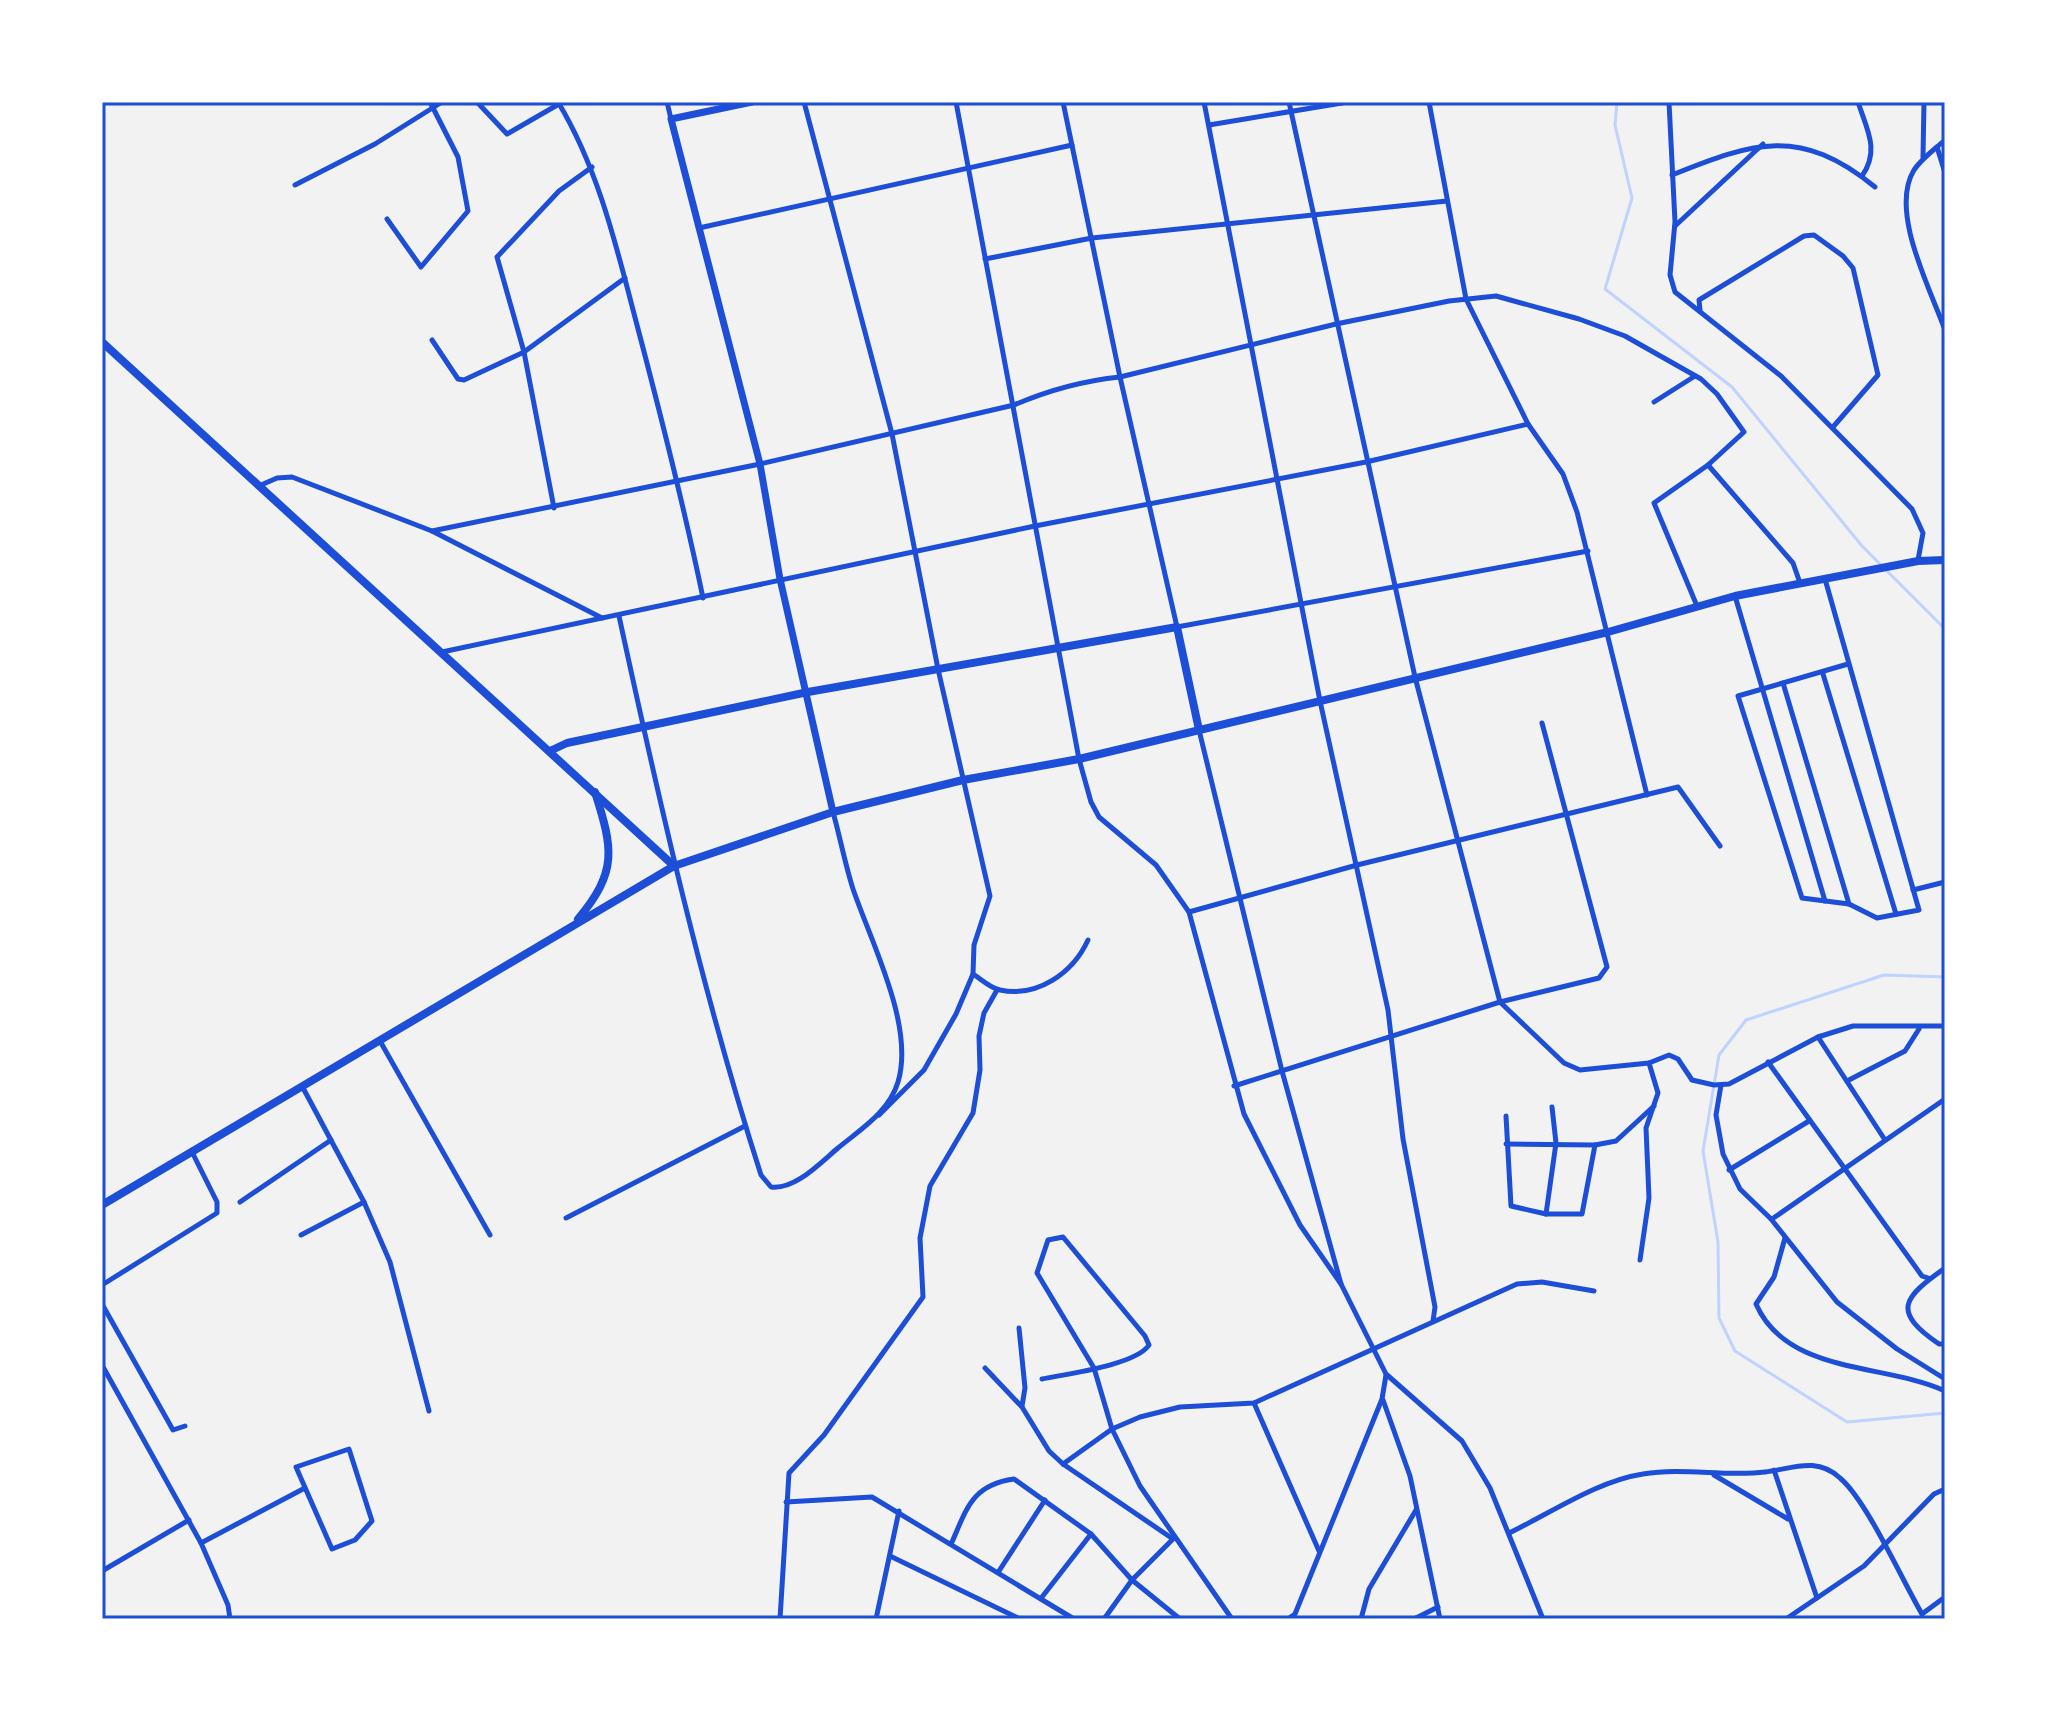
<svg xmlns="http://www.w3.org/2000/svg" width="2047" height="1721" font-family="Karla,sans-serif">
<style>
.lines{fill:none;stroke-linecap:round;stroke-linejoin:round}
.stream{stroke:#bfd3fe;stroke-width:3}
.minor{stroke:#1d4ed8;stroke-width:5}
.tertiary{stroke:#1d4ed8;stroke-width:7}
.secondary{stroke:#1d4ed8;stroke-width:8}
.neatline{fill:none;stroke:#1d4ed8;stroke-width:3}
</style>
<rect width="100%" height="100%" fill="#f2f2f2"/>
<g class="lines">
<!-- stream -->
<g class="stream">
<polyline points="1617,102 1615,125 1632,198 1605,289 1732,387 1862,546 1945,629"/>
<polyline points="1945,977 1884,975 1746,1020 1719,1055 1703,1151 1718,1242 1719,1318 1735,1351 1847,1422 1945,1413"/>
</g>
<!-- minor -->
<g class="minor">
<polyline points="477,102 507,134 559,104"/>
<path d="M558,102C599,170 617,249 637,325C661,416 684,506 703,598"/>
<polyline points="667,102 671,119"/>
<polyline points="804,102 892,434 938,669 990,896 974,945 973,974 956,1014 924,1070 879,1115"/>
<polyline points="956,102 1079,759 1091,802 1099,817 1156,865 1189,912 1244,1114 1300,1225 1341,1284"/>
<polyline points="1063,102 1120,377 1177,627 1588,551"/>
<polyline points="1204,102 1320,701 1388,1010 1403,1139 1435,1307 1433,1321"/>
<polyline points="1289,102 1415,677 1500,1002 1564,1063 1580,1070 1649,1063 1669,1055 1678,1059 1692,1080 1714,1085 1729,1084 1818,1037 1853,1026 1945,1026"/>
<polyline points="1429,102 1466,299 1528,424 1563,474 1577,512 1647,795"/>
<polyline points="1669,102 1675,222 1670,275 1675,292 1781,376 1912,509 1923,533 1918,560"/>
<path d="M1858,102C1867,130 1880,150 1862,176"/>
<polyline points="1209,125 1348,102"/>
<path d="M1945,140C1934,150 1922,158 1914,170C1889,211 1930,288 1945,330"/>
<polyline points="1937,147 1945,173"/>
<polyline points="1923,157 1924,102"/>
<path d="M1672,175C1754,142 1800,126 1875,187"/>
<polyline points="295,185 375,144 442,102"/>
<polyline points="387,219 421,267 468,211 458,157 430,102"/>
<polyline points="1675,226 1763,144"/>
<polyline points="699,228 1072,145"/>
<polyline points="985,259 1092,238 1447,201"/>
<polyline points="1700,310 1699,300 1804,236 1814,235 1843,256 1853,268 1878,375 1833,427"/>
<polyline points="432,340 458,379 464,380 524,352 625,278"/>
<polyline points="1654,402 1695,376"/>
<polyline points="1708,465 1793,563 1800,583"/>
<polyline points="261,485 277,478 292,477 432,531 602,618"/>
<polyline points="554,508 524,352 497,257 559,191 592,167"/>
<path d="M432,531L760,464L1014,405C1049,390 1081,381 1120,377L1336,324L1449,301L1496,296L1579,319L1625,336L1701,379L1717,394L1744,432L1708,465L1654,503L1697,606"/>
<polyline points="1825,579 1919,910 1877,918 1849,904 1802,898 1738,696 1848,664"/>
<polyline points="1735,596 1825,901"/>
<path d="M619,616C660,805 702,991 761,1175L771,1187C795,1190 820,1163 838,1148C861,1129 889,1112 898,1082C915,1026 871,942 853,889C845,864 840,837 833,812"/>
<polyline points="442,652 1035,526 1366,462 1528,424"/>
<polyline points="1823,674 1896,914"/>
<polyline points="1783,683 1849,904"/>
<polyline points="1199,730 1282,1071 1341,1284 1386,1374 1462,1441 1490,1488 1543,1619"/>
<polyline points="1913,890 1945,882"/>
<polyline points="1189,912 1357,865 1678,787 1720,846"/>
<path d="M973,974C981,979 990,988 1000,990C1037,998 1073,973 1088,940"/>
<polyline points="1818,1037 1885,1140"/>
<polyline points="380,1041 490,1235"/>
<polyline points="1768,1062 1922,1276 1928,1278"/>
<polyline points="1847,1081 1905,1051 1919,1029"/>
<polyline points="1721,1085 1716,1115 1723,1154 1740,1189 1771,1219 1837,1302 1897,1349 1945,1379"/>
<polyline points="302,1086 364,1202 390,1262 429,1411"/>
<polyline points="1234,1086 1500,1002 1599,978 1607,967 1542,723"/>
<polyline points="1506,1116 1511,1206 1546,1214 1582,1214 1595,1145"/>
<polyline points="1506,1144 1595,1145 1616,1141 1654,1106"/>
<polyline points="1729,1170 1809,1121"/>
<polyline points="240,1202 331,1140"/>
<polyline points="1546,1214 1556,1143 1552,1107"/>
<polyline points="566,1218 745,1126"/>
<polyline points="1772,1219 1945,1099"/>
<polyline points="301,1235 364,1202"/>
<path d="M1785,1238L1774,1277L1756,1304C1787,1375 1885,1363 1945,1391"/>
<polyline points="1640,1260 1649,1198 1646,1128 1658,1093 1649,1063"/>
<path d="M1945,1268C1903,1298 1891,1311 1939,1344H1945"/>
<polyline points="102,1285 217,1213 217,1202 192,1152"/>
<polyline points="102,1304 173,1430 185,1426"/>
<polyline points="1019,1328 1025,1388 1022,1406"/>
<polyline points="102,1365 201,1543 228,1605 230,1619"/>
<polyline points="985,1368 1022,1407 1049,1451 1063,1464 1173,1539 1132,1580 1104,1619"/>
<path d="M1042,1379C1066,1374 1136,1365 1149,1345L1145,1336L1063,1237L1048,1240L1037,1273L1094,1368L1112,1429L1140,1486L1232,1619"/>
<polyline points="1383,1400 1410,1476 1440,1619"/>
<polyline points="1254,1403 1319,1551"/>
<polygon points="349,1449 372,1521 355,1540 332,1549 296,1467"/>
<polyline points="1063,1464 1112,1429 1140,1417 1180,1407 1254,1403 1517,1284 1542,1282 1594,1291"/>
<polyline points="1774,1470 1817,1598"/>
<polyline points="1714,1475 1788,1519"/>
<polyline points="786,1502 872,1497 1074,1619"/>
<path d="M1509,1533C1551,1513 1597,1481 1643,1474C1683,1467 1725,1477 1765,1472C1792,1469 1816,1456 1840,1478C1867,1501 1902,1580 1922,1614"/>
<path d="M952,1542C967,1508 972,1485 1014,1479L1091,1534L1132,1580L1180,1619"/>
<polyline points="201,1543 303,1489"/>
<polyline points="890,1556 1020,1619"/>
<polyline points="102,1571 189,1520"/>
<polyline points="999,1571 1045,1500"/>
<polyline points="1042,1597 1091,1534"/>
<polyline points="1922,1614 1945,1597"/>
<polyline points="780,1619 789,1473 824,1435 923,1297 920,1238 930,1186 973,1113 980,1070 979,1036 984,1013 997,990"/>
<polyline points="876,1619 899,1511"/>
<polyline points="1288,1619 1295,1614 1382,1399 1386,1375"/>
<polyline points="1361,1619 1369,1589 1416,1510"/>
<polyline points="1414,1619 1438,1607"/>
<polyline points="1786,1619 1864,1566 1934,1494 1945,1489"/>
</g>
<!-- tertiary -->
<polyline class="tertiary" points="752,102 671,119 760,464 780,579 833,812"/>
<!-- secondary -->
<g class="secondary">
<polyline points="102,342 674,866"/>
<polyline points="552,750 567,743 808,692 1177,627 1199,730"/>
<path d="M578,919C618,871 613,849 595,792"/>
<polyline points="102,1205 674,866 833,812 963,780 1079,759 1608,632 1735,596 1918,561 1945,560"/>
</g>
</g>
<!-- border -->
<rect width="2047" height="1721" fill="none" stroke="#ffffff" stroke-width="208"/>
<rect x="104" y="104" width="1839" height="1513" class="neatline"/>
</svg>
